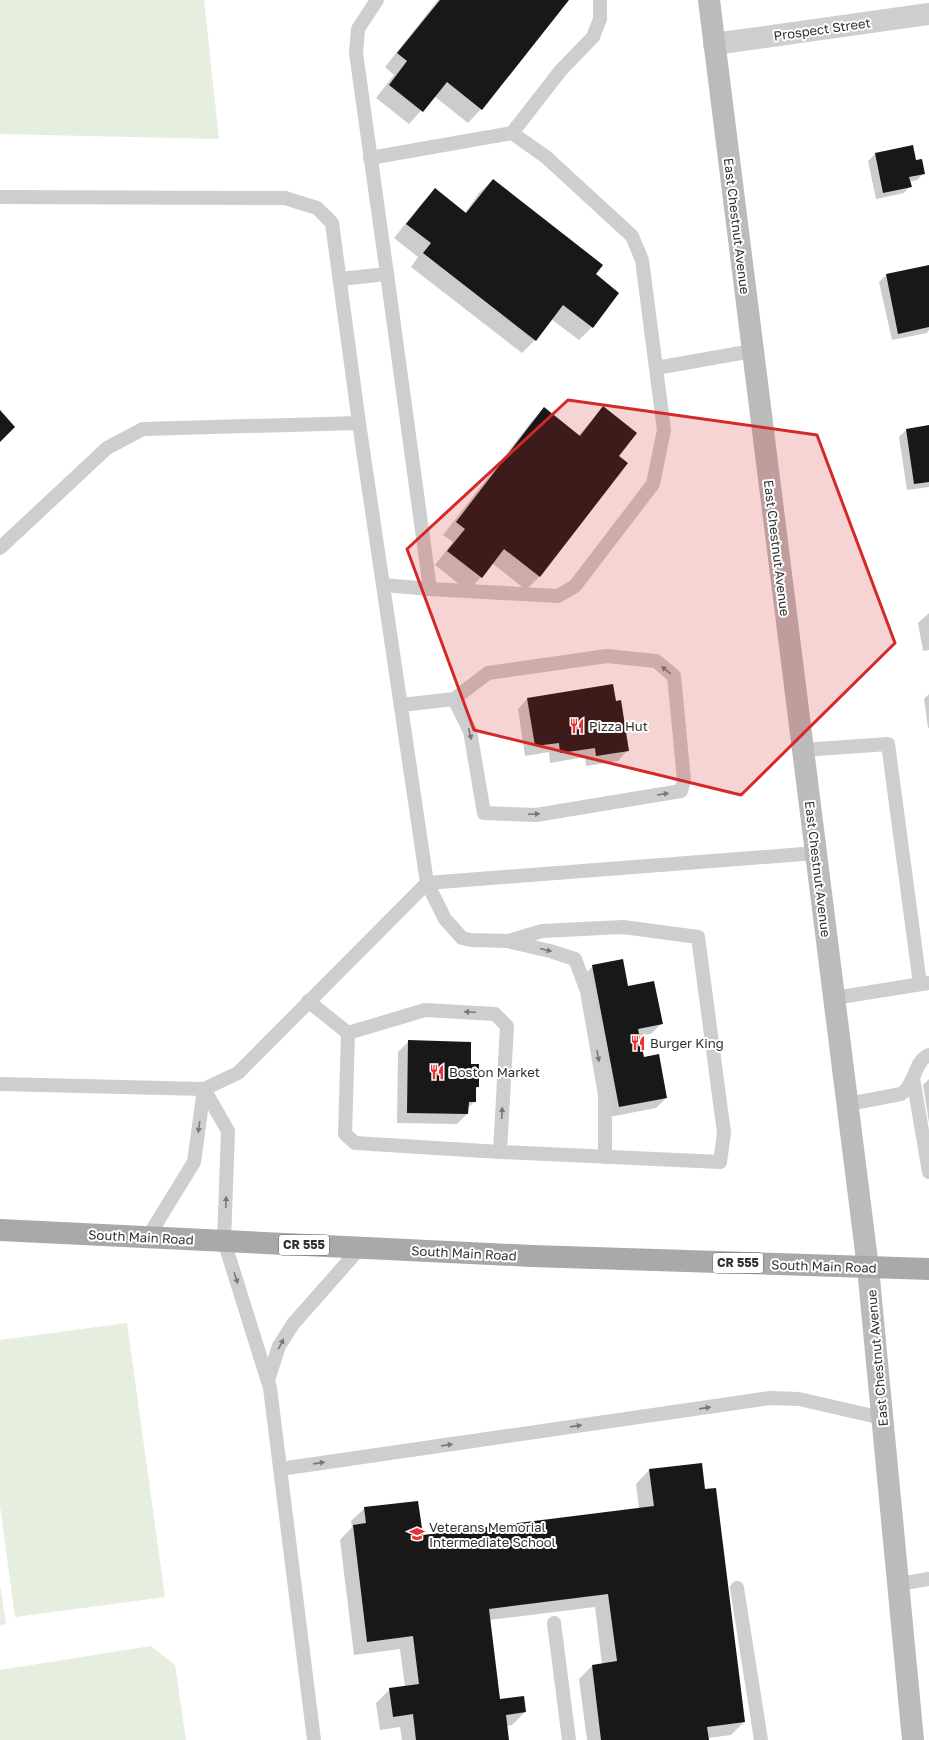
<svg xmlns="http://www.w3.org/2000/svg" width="929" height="1740" font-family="'Golos Text',sans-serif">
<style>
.green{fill:#e6eedf}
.shadow{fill:#0003}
.building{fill:#181818}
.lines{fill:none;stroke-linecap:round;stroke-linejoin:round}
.lane{stroke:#cecece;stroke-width:14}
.street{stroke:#cecece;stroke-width:22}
.secondary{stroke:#bbb;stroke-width:22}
.primary{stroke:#a9a9a9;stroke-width:22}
.oneway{fill:#787878}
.marked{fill:#d62828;fill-opacity:0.2;stroke:#d62828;stroke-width:3;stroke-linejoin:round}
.labels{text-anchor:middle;stroke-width:4;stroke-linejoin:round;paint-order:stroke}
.shield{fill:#fff;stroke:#6f6f6f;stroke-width:1}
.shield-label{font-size:12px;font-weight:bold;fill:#313131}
.street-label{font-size:13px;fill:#313131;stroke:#fff}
.poi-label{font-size:13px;fill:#313131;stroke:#fff;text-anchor:start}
</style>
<rect width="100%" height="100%" fill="#fff"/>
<!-- green -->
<g class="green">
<polygon points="0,0 204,0 219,139 0,134"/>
<polygon points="127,1323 165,1597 15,1617 0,1506 0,1340"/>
<polygon points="0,1584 6,1624 0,1625"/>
<polygon points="151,1646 175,1665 186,1740 0,1740 0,1670"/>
</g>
<!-- shadow -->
<g class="shadow">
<polygon points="438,0 568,0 481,109 468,123 434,96 409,124 376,98 394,75 385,67"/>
<polygon points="912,146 915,161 924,173 917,180 909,182 910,186 904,193 876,199 868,161 875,154"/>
<polygon points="493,180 595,274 592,327 579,340 551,319 535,340 522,353 411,267 418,257 394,238 422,203 435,190 465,213 479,193"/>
<polygon points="929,266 929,330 927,333 892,340 879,282 886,275"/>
<polygon points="603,408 617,456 627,464 539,577 526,590 492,563 481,577 468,591 435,565 453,542 443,535 531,422 544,409 578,436"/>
<polygon points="929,426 929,487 907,490 899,437 906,430"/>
<polygon points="929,613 929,650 923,651 918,623"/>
<polygon points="929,694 929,728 928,728 924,699"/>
<polygon points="528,698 615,702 628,750 618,761 586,766 585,757 550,763 549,752 525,756 518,709"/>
<polygon points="593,966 627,987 662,1023 651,1034 638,1036 643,1059 666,1098 656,1108 609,1117 583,976"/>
<polygon points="409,1041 470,1065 478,1087 475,1089 475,1101 467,1109 467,1114 457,1124 397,1123 398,1052"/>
<polygon points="929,1079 929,1123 923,1085"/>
<polygon points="649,1470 704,1490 744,1722 731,1735 708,1738 708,1740 587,1740 579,1679 592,1666 602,1664 595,1607 489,1620 499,1700 525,1712 512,1725 506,1726 508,1740 402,1740 400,1727 380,1730 376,1703 390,1689 405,1687 400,1649 354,1655 340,1540 352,1527 351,1521 365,1508 422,1536 639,1509 636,1484"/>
</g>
<!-- building -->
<g class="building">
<polygon points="440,0 569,0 482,110 447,82 423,112 389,85 407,61 397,53"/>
<polygon points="913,145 916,160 922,159 925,174 909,177 912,187 883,193 875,153"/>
<polygon points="493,179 603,265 596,274 619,293 593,328 563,305 536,341 423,253 431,243 406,224 435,188 466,213"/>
<polygon points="929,265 929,327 898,334 886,274"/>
<polygon points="603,406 637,433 619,456 628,463 540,577 504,549 482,578 447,551 465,529 456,522 544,407 580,436"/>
<polygon points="0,410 15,427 0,442"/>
<polygon points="929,425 929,482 914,484 906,429"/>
<polygon points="613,684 616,701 621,700 629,751 596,756 595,748 560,753 559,743 535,746 527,698"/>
<polygon points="623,959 628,986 654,981 663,1024 638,1029 644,1057 659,1054 667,1098 619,1107 592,965"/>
<polygon points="408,1040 471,1042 471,1064 479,1064 479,1087 476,1087 476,1102 469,1102 468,1114 407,1113"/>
<polygon points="702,1463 705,1489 716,1488 745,1722 707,1727 709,1740 601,1740 592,1665 617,1661 608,1594 489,1609 500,1699 524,1696 526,1712 506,1715 509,1740 416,1740 413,1714 393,1717 389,1688 419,1684 413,1636 367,1642 353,1525 366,1523 364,1507 418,1501 423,1535 654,1506 649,1469"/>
</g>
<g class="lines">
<!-- lane -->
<g class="lane">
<polyline points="512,133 561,70 593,37 600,19 600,0"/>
<polyline points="370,158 512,133 546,157 632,236 642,260 664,430 653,484 575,586 558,596 430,589"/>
<polyline points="0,197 285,198 317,208 332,223 359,423"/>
<polyline points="340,279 387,274 356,53 358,29 377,0"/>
<polyline points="656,368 752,351"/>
<polyline points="0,548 107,448 143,429 359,423 427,883 238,1073 204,1089 0,1084"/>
<polyline points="383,585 430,589 387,274"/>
<polyline points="401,705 454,699 488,673 607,656 656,661 674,676 684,780 681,791 536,815 484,813 470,731 454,699"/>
<polyline points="803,750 888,744 920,984"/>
<polyline points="511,942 550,951 575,959 587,991 605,1095 605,1157"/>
<polyline points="834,998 928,983"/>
<polyline points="308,1001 348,1033"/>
<polyline points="348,1033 345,1134 355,1143 500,1152 720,1162 724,1133 698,937 623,927 542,931 508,941 471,940 462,938 445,919 427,883 816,853"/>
<polyline points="348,1033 425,1010 495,1014 507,1026 500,1152"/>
<polyline points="913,1078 929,1172"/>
<polyline points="204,1089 228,1131 224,1241 270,1388 314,1740"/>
<path d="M848,1104L901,1094C916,1085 913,1062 929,1055"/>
<polyline points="148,1237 194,1162 204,1089"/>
<polyline points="268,1380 279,1346 293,1324 360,1248"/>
<polyline points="280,1469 770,1398 799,1399 882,1418"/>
<polyline points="899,1584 929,1579"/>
<polyline points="737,1588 761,1740"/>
<polyline points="554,1623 569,1740"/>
</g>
<!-- street -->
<polyline class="street" points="714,44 929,14"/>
<!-- secondary -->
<polyline class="secondary" points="709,0 868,1268 913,1740"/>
<!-- primary -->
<polyline class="primary" points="0,1230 532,1256 929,1269"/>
</g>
<!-- one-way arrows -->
<defs><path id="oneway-solid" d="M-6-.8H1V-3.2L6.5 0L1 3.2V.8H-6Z"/></defs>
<g class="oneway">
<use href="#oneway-solid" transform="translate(666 670) rotate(-141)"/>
<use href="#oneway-solid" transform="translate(470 734) rotate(76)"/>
<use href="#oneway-solid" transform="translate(663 794) rotate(-9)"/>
<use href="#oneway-solid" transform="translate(534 814) rotate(-2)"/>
<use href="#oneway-solid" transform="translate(546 950) rotate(14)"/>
<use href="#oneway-solid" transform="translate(470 1012) rotate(-177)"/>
<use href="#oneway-solid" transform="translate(598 1056) rotate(80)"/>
<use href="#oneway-solid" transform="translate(502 1113) rotate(-87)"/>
<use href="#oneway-solid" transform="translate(199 1127) rotate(98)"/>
<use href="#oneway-solid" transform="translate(226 1202) rotate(-88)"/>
<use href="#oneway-solid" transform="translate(236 1278) rotate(72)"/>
<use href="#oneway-solid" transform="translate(281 1344) rotate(-62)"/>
<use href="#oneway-solid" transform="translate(705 1408) rotate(-8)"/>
<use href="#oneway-solid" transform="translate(576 1426) rotate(-8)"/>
<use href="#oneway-solid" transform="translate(447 1445) rotate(-8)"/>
<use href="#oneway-solid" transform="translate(319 1463) rotate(-8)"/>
</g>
<!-- marked area -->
<path class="marked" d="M568,400L817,435L895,643L741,795L474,730L407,549Z"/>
<!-- icons -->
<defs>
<g id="restaurant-bare" transform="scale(1.2)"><path d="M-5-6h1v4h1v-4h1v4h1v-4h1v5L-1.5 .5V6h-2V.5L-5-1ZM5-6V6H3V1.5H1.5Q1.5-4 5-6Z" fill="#e73334" stroke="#fff" stroke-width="2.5" paint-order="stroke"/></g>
<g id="school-bare" transform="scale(1.2)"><path d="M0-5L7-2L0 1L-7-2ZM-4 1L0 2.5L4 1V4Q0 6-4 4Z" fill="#e73334" stroke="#fff" stroke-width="2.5" paint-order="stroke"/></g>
</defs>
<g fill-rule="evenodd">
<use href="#restaurant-bare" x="577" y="726"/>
<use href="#restaurant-bare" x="638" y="1043"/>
<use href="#restaurant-bare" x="437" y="1072"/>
<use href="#school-bare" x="417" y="1534"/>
</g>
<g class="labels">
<!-- shield labels -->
<g class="shield">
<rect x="279" y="1235" width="50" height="20" rx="3"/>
<rect x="713" y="1253" width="50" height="20" rx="3"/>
</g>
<g class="shield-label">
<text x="304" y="1249">CR 555</text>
<text x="738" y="1267">CR 555</text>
</g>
<!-- street labels -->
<g class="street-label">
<text transform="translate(822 29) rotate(-8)" y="5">Prospect Street</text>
<text transform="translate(737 226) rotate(83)" y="5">East Chestnut Avenue</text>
<text transform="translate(777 548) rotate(83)" y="5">East Chestnut Avenue</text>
<text transform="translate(818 869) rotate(83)" y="5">East Chestnut Avenue</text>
<text transform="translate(141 1237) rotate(3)" y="5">South Main Road</text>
<text transform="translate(464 1253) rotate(3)" y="5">South Main Road</text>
<text transform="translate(824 1266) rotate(2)" y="5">South Main Road</text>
<text transform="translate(877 1358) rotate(-95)" y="5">East Chestnut Avenue</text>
</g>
<!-- poi labels -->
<g class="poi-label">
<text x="589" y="731">Pizza Hut</text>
<text x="650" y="1048">Burger King</text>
<text x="449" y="1077">Boston Market</text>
<text x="429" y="1532">Veterans Memorial<tspan x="429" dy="15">Intermediate School</tspan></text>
</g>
</g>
</svg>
